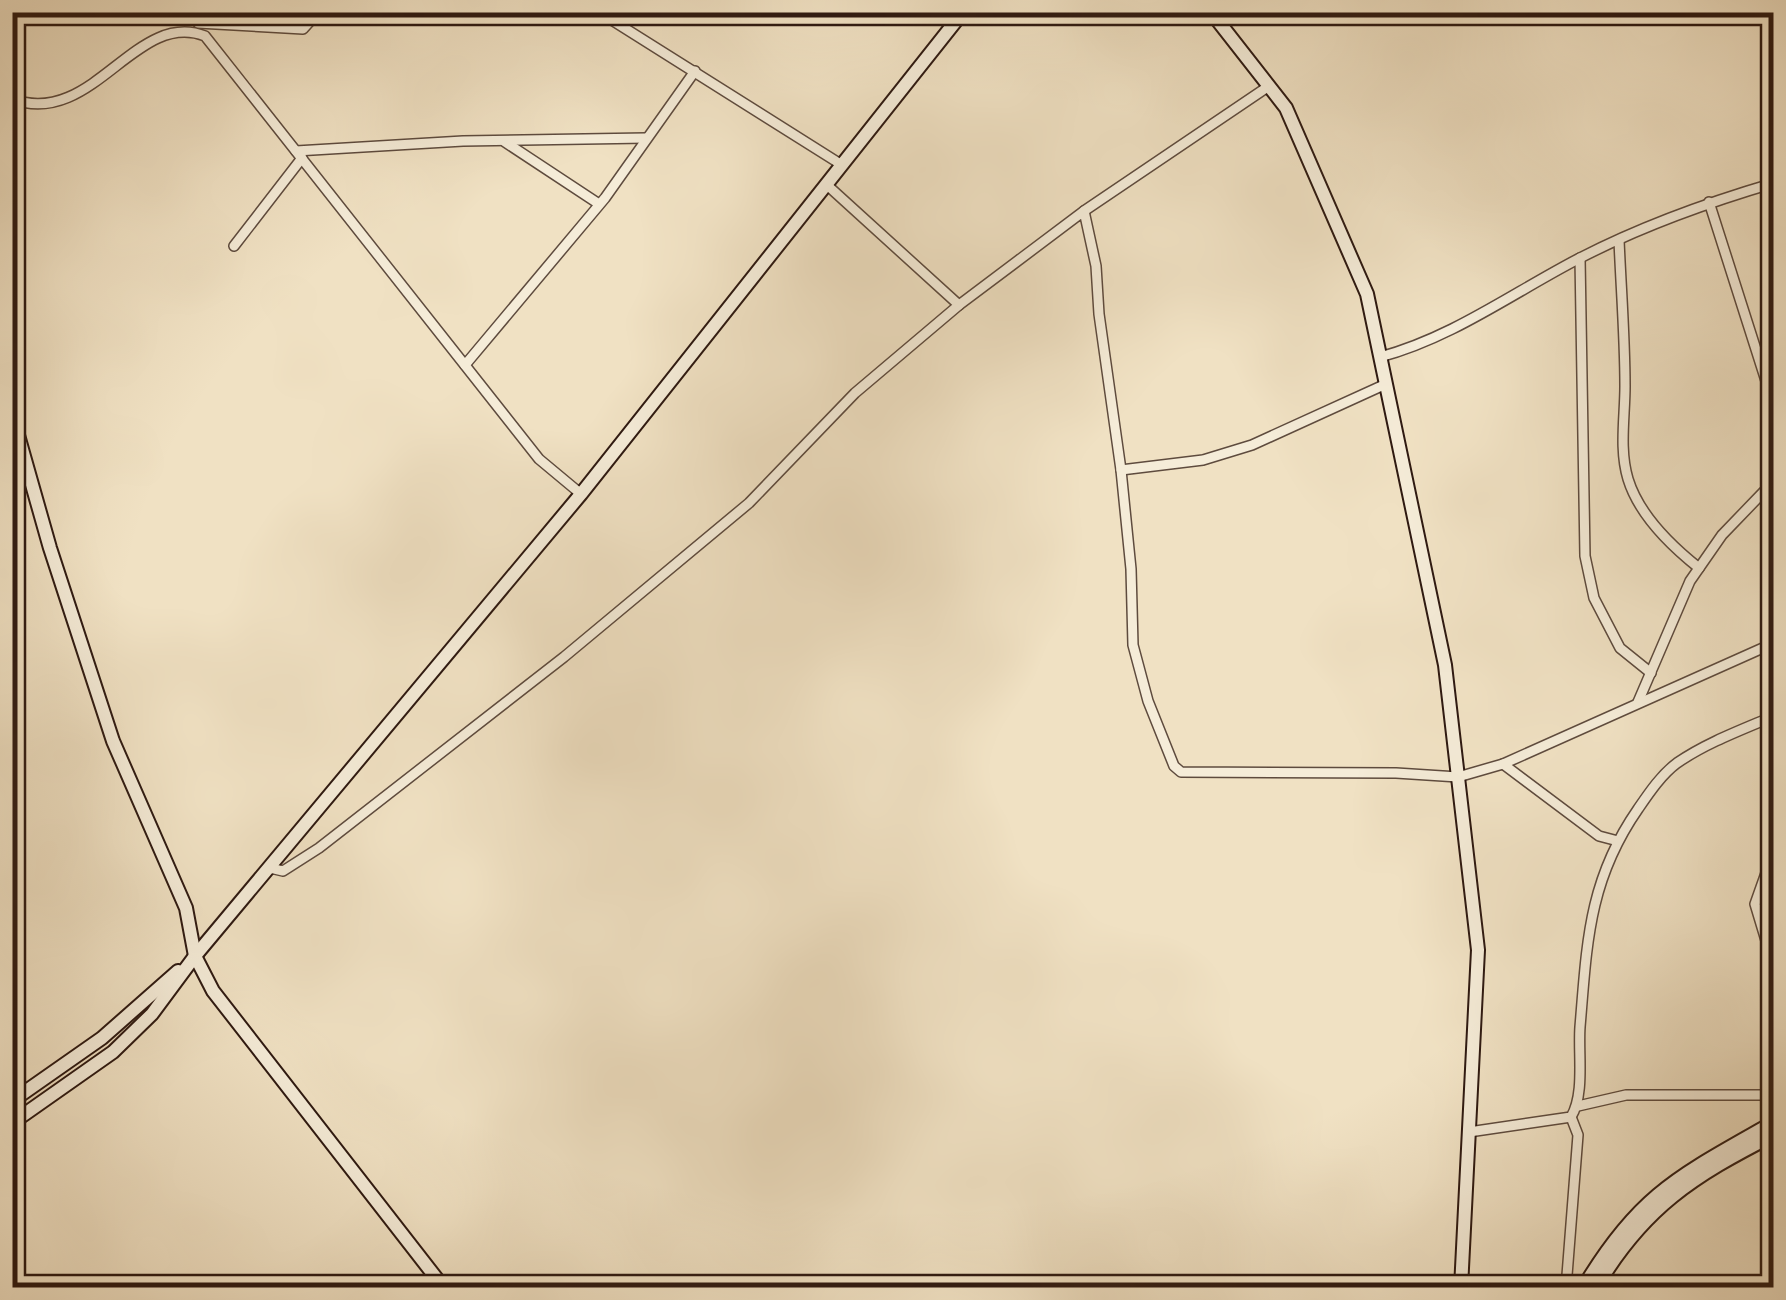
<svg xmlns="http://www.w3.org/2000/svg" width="1786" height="1300" font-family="'Libre Caslon Text',serif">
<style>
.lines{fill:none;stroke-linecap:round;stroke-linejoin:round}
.street-casing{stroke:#5e4b3e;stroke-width:12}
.secondary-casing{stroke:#2e1911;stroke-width:16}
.street{stroke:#f5ecd8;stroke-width:9}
.secondary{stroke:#f5ecd8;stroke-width:12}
</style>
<rect width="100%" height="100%" fill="#f0e1c3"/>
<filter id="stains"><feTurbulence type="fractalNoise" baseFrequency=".002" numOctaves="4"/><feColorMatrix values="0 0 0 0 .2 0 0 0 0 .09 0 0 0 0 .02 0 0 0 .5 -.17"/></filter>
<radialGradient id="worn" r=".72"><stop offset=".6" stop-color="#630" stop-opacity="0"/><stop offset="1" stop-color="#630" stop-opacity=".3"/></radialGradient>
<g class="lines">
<!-- street casing -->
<g class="street-casing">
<g id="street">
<polyline points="190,12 198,23 303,29 312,19 311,12"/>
<polyline points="599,12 842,165"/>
<path d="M12,99C93,129 135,9 205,36L539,459L581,494"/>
<polyline points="505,142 599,204"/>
<polyline points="296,151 463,141 646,138"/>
<polyline points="827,185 959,305"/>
<polyline points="1709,202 1774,406"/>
<polyline points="1084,211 1269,86"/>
<path d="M1619,240C1621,288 1625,338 1625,386C1625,417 1619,449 1628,479C1639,515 1670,545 1699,568"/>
<polyline points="234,246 302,158"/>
<polyline points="1580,258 1585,556 1594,598 1620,648 1651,673"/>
<path d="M1380,357C1452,338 1514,292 1580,258C1642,226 1706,203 1774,183"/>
<polyline points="465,365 605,198 695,71"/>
<polyline points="1121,470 1203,460 1252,445 1386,384"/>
<polyline points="1638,702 1690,581 1722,535 1774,481"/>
<polyline points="1503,764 1599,836 1618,841"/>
<polyline points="270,868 283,871 319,848 564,657 749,503 855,393 959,305 1084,211 1096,266 1099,314 1121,470 1131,569 1133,645 1148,701 1174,766 1181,772 1396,773 1458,777 1503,764 1774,643"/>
<polyline points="1774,869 1766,873 1755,904 1774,967"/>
<polyline points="1578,1106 1626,1095 1774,1095"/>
<path d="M1469,1132L1571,1117C1585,1094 1578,1054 1580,1027C1587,944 1588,881 1638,809C1649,793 1661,775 1677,763C1706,743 1741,730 1774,716"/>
<polyline points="1566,1288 1578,1135 1571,1117"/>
</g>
</g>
<!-- secondary casing -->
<g class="secondary-casing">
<g id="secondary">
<polyline points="1211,12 1286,108 1367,294 1445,665 1478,950 1461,1288"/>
<polyline points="12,414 50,548 113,741 186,908 195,956 213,991 444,1288"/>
<polyline points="12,1101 102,1038 178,971"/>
<polyline points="12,1123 113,1052 152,1014 195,956 581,494 963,12"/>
<path d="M1583,1288C1639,1193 1681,1175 1774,1122"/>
<path d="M1596,1288C1643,1208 1693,1176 1774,1135"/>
</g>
</g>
<!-- street -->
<use href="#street" class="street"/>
<!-- secondary -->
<use href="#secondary" class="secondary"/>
</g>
<!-- margin -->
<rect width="1786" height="1300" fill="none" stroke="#f0e1c3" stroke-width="50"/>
<rect x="15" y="15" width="1756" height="1270" fill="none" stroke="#2e1911" stroke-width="5"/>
<rect x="25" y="25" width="1736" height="1250" fill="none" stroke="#2e1911" stroke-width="2.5"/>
<rect width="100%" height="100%" filter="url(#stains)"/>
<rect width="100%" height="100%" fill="url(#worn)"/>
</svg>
